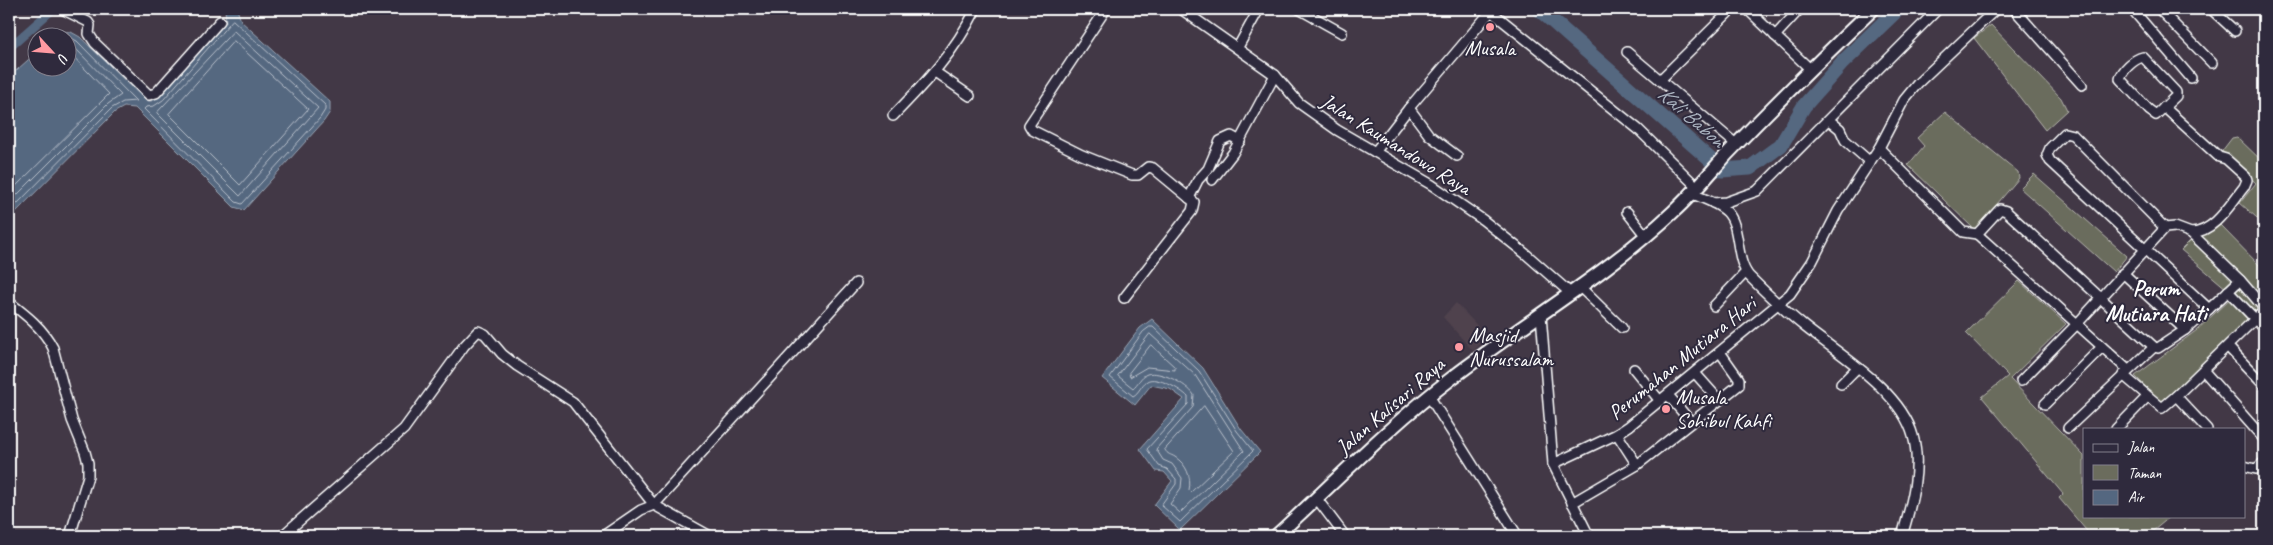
<svg xmlns="http://www.w3.org/2000/svg" width="2273" height="545" font-family="Caveat,sans-serif">
<style>
.built{fill:#4f424d}
.green{fill:#6b6c5d;stroke:#b5b6ae}
.water{fill:#546780;stroke:#98a4b3}
.lines{fill:none;stroke-linecap:round;stroke-linejoin:round}
.shore{stroke:#bbc2cc;stroke-width:1}
.canal{stroke:#546780;stroke-width:9}
.river{stroke:#546780;stroke-width:15}
.street-casing{stroke:#fff;stroke-width:12}
.secondary-casing{stroke:#fff;stroke-width:16}
.street{stroke:#2f2a3d;stroke-width:9}
.secondary{stroke:#2f2a3d;stroke-width:12}
.poi-dot{fill:#ff9aa2;stroke:#2f2a3d;stroke-width:2}
.labels{text-anchor:middle;stroke-width:4;stroke-linejoin:round;paint-order:stroke}
.poi-label{font-size:21px;fill:#fff;stroke:#2f2a3d;text-anchor:start}
.street-label{font-size:21px;fill:#fff;stroke:#2f2a3d}
.water-label{font-size:22px;font-style:italic;fill:#aab3c0;stroke:#2f2a3d}
.neighbourhood-label{font-size:22px;font-weight:bold;fill:#fff;stroke:#2f2a3d}
</style>
<rect width="100%" height="100%" fill="#423846"/>
<filter id="ink" filterUnits="userSpaceOnUse"><feTurbulence type="fractalNoise" baseFrequency=".02" numOctaves="2"/><feDisplacementMap in="SourceGraphic" scale="10" xChannelSelector="R" yChannelSelector="G"/><feConvolveMatrix kernelMatrix="1 2 1 2 8 2 1 2 1" color-interpolation-filters="sRGB"/></filter>
<g filter="url(#ink)">
<!-- built -->
<polygon class="built" points="1456,303 1488,337 1473,351 1443,317"/>
<!-- green -->
<g class="green">
<polygon points="1991,25 2061,98 2067,110 2045,130 1974,38"/>
<polygon points="1945,112 2018,172 2019,178 1975,230 1908,165 1924,146 1917,138"/>
<polygon points="2237,137 2264,163 2264,224 2240,203 2256,183 2222,151 2232,138"/>
<polygon points="2034,174 2127,256 2114,272 2020,188"/>
<polygon points="2220,225 2264,270 2264,313 2163,404 2135,376 2197,330 2234,295 2181,250 2193,238"/>
<polygon points="2019,281 2066,324 2010,379 2084,456 2084,516 2171,516 2147,536 2091,536 2059,498 2063,494 1982,397 2008,376 1966,333"/>
</g>
<!-- water -->
<g class="water">
<path d="M225,9H237L241,21L330,102V112L324,121L244,210L234,207L135,108L124,107L115,112L9,219V77L37,52L38,68H68V38L53,37L60,31L71,32L80,37L140,95C148,103 151,103 159,96L226,22Z"/>
<polygon points="1152,319 1203,368 1241,429 1260,452 1180,530 1154,505 1172,481 1164,472 1156,471 1140,449 1184,399 1170,389 1151,385 1135,405 1102,378 1140,328"/>
</g>
<g class="lines">
<!-- shore -->
<g class="shore">
<polygon points="233,20 325,105 325,110 320,118 242,204 236,202 144,109 146,107 154,106 163,100"/>
<polygon points="234,31 318,108 240,196 157,113"/>
<polygon points="234,41 308,109 240,185 169,114"/>
<polyline points="9,193 109,94 68,51"/>
<polyline points="9,203 108,104 121,95 73,46 68,43"/>
<polyline points="9,212 112,108 123,102 136,101 77,41 69,37 61,38"/>
<path d="M1150,327H1153L1199,371L1237,431L1253,451L1180,522L1161,505L1176,484V479L1167,469L1159,466L1147,449L1188,404V397C1182,390 1156,375 1147,381C1141,385 1139,393 1133,396L1110,377L1143,332Z"/>
<path d="M1150,334L1195,375L1244,451L1180,513L1170,504L1181,488L1182,478L1172,464L1163,460L1156,449L1193,407L1194,395C1187,384 1160,370 1147,374C1141,376 1138,384 1133,388L1118,376Z"/>
<polygon points="1151,345 1175,367 1175,370 1147,367 1130,377 1129,373"/>
<path d="M1204,406L1234,451L1191,492L1189,490C1192,477 1186,464 1175,457C1170,454 1168,455 1165,450Z"/>
</g>
<!-- canal -->
<polyline class="canal" points="9,48 53,9"/>
<!-- river -->
<polyline class="river" points="1539,9 1722,170 1750,168 1781,145 1804,106 1842,63 1898,9"/>
<!-- street casing -->
<g class="street-casing">
<g id="street">
<polyline points="62,9 88,22 90,25 89,34 95,43 149,95 156,93 220,21"/>
<polyline points="1106,9 1029,125 1032,130 1082,155 1132,175 1138,175 1148,167 1153,168 1194,202 1192,211 1124,298"/>
<polyline points="1181,9 1275,75 1299,103 1337,130 1432,185 1483,220 1527,255 1569,292"/>
<polyline points="1299,9 1342,33"/>
<polyline points="1488,9 1638,129 1696,186"/>
<polyline points="1747,9 1810,69"/>
<polyline points="2014,9 2082,85"/>
<polyline points="2132,9 2191,78"/>
<polyline points="2159,9 2212,63"/>
<polyline points="2211,9 2235,31"/>
<polyline points="1775,36 1800,9"/>
<polyline points="1238,47 1259,9"/>
<polyline points="1627,52 1737,145"/>
<path d="M2143,57L2176,92V96L2156,115L2149,110L2120,79C2122,70 2134,59 2143,57Z"/>
<polyline points="935,72 970,96"/>
<polyline points="1660,80 1732,9"/>
<path d="M2164,107L2219,157L2226,159L2246,177L2247,180L2244,187C2230,204 2215,232 2191,233"/>
<polyline points="1409,108 1429,135 1457,156"/>
<path d="M893,116C927,81 954,53 976,9"/>
<polyline points="1829,120 1840,129 1845,140 1870,162"/>
<polyline points="1879,148 1963,232 1977,234"/>
<polyline points="1375,152 1409,108 1491,11"/>
<polyline points="1212,180 1233,153 1275,75"/>
<path d="M1690,193C1702,198 1718,203 1727,212C1741,226 1735,260 1749,276C1766,293 1786,312 1805,327C1840,355 1901,391 1913,436C1922,467 1911,506 1902,536"/>
<polyline points="1189,198 1198,180 1208,169 1220,141 1231,136 1240,141"/>
<polyline points="1713,203 1726,202 1757,191 1938,9"/>
<polyline points="1627,212 1645,235"/>
<polyline points="1977,234 2000,209 2006,211 2154,347 2158,348 2185,330 2209,309 2050,161 2047,155 2050,148 2065,133 2073,135 2165,228"/>
<polyline points="1977,234 2128,370"/>
<polyline points="2123,273 2185,330"/>
<polyline points="1579,286 1622,328"/>
<path d="M9,302C26,315 43,328 53,348L72,420L85,452L88,463V476L70,536"/>
<polyline points="1714,306 1746,272"/>
<polyline points="2209,309 2240,280"/>
<polyline points="1541,315 1553,464 1589,536"/>
<polyline points="2228,347 2264,385"/>
<polyline points="1634,369 1660,401"/>
<polyline points="2203,370 2264,439"/>
<polyline points="1695,373 1719,400"/>
<polyline points="2123,375 2162,408 2176,396 2255,319 2264,328"/>
<polyline points="2021,381 2077,324 2165,228 2175,227 2191,233 2240,280 2264,308 2264,311 2255,319 2228,291"/>
<polyline points="1841,384 1857,368"/>
<polyline points="1668,395 1691,422"/>
<polyline points="1429,396 1517,535"/>
<polyline points="2176,396 2207,429"/>
<polyline points="2045,404 2102,347"/>
<polyline points="2068,428 2154,347"/>
<polyline points="2116,429 2147,397"/>
<polyline points="1617,434 1637,465"/>
<polyline points="1553,464 1617,434 1629,426 1790,294 1812,262 1838,211 1879,148 1904,100 1918,83 1996,9"/>
<polyline points="2244,466 2256,469 2264,462"/>
<polyline points="1317,499 1345,536"/>
<polyline points="1572,503 1637,465 1739,385 1739,379 1720,352"/>
<polyline points="282,536 404,429 464,346 478,331 485,334 502,354 517,366 573,402 654,505 710,536"/>
<polyline points="603,536 641,510 654,505 856,283"/>
</g>
</g>
<!-- secondary casing -->
<g class="secondary-casing">
<path id="secondary" d="M1276,536C1334,483 1389,426 1452,378C1525,322 1606,275 1673,212C1693,194 1710,173 1728,153C1775,104 1824,56 1873,9"/>
</g>
<!-- street -->
<use href="#street" class="street"/>
<!-- secondary -->
<use href="#secondary" class="secondary"/>
</g>
</g>
<!-- markers -->
<g class="poi-dot">
<circle cx="1490" cy="27" r="5"/>
<circle cx="1459" cy="347" r="5"/>
<circle cx="1666" cy="409" r="5"/>
</g>
<g class="labels">
<!-- poi labels -->
<g class="poi-label">
<text x="1490" y="55" text-anchor="middle">Musala</text>
<text x="1469" y="342">Masjid<tspan x="1469" dy="24">Nurussalam</tspan></text>
<text x="1676" y="404">Musala<tspan x="1676" dy="24">Sohibul Kahfi</tspan></text>
</g>
<!-- street labels -->
<g class="street-label">
<text transform="translate(1396 144) rotate(32)" y="7">Jalan Kaumandowo Raya</text>
<text transform="translate(1682 358) rotate(-39)" y="7">Perumahan Mutiara Hari</text>
<text transform="translate(1390 406) rotate(-41)" y="7">Jalan Kalisari Raya</text>
</g>
<!-- water labels -->
<g class="water-label">
<text transform="translate(1692 116) rotate(41)" y="8">Kali Babon</text>
</g>
<!-- neighbourhood labels -->
<g class="neighbourhood-label">
<text x="2156" y="296">Perum<tspan x="2156" dy="25">Mutiara Hati</tspan></text>
</g>
</g>
<!-- margin -->
<rect width="2273" height="545" fill="none" stroke="#2f2a3d" stroke-width="30"/>
<rect x="15" y="15" width="2243" height="515" fill="none" stroke="#fff" stroke-width="2" filter="url(#ink)"/>
<!-- legend -->
<rect x="2083" y="428" width="162" height="90" fill="#2f2a3d" stroke="#827f8b"/>
<rect x="2093" y="444" width="25" height="8" fill="#2f2a3d" stroke="#827f8b"/>
<text x="2128" y="452" font-size="15" fill="#ffffff">Jalan</text>
<rect x="2093" y="465" width="25" height="15" fill="#6b6c5d" stroke="#827f8b"/>
<text x="2128" y="478" font-size="15" fill="#ffffff">Taman</text>
<rect x="2093" y="490" width="25" height="15" fill="#546780" stroke="#827f8b"/>
<text x="2128" y="502" font-size="15" fill="#ffffff">Air</text>
<!-- north arrow -->
<g transform="translate(52 52) rotate(116)"><circle r="24" fill="#2f2a3d" stroke="#827f8b"/>
<path d="M0-4L9 19L0 12L-9 19Z" fill="#ff9aa2"/>
<text y="-8" font-size="14" font-weight="bold" text-anchor="middle" fill="#ffffff">U</text>
</g>
</svg>
